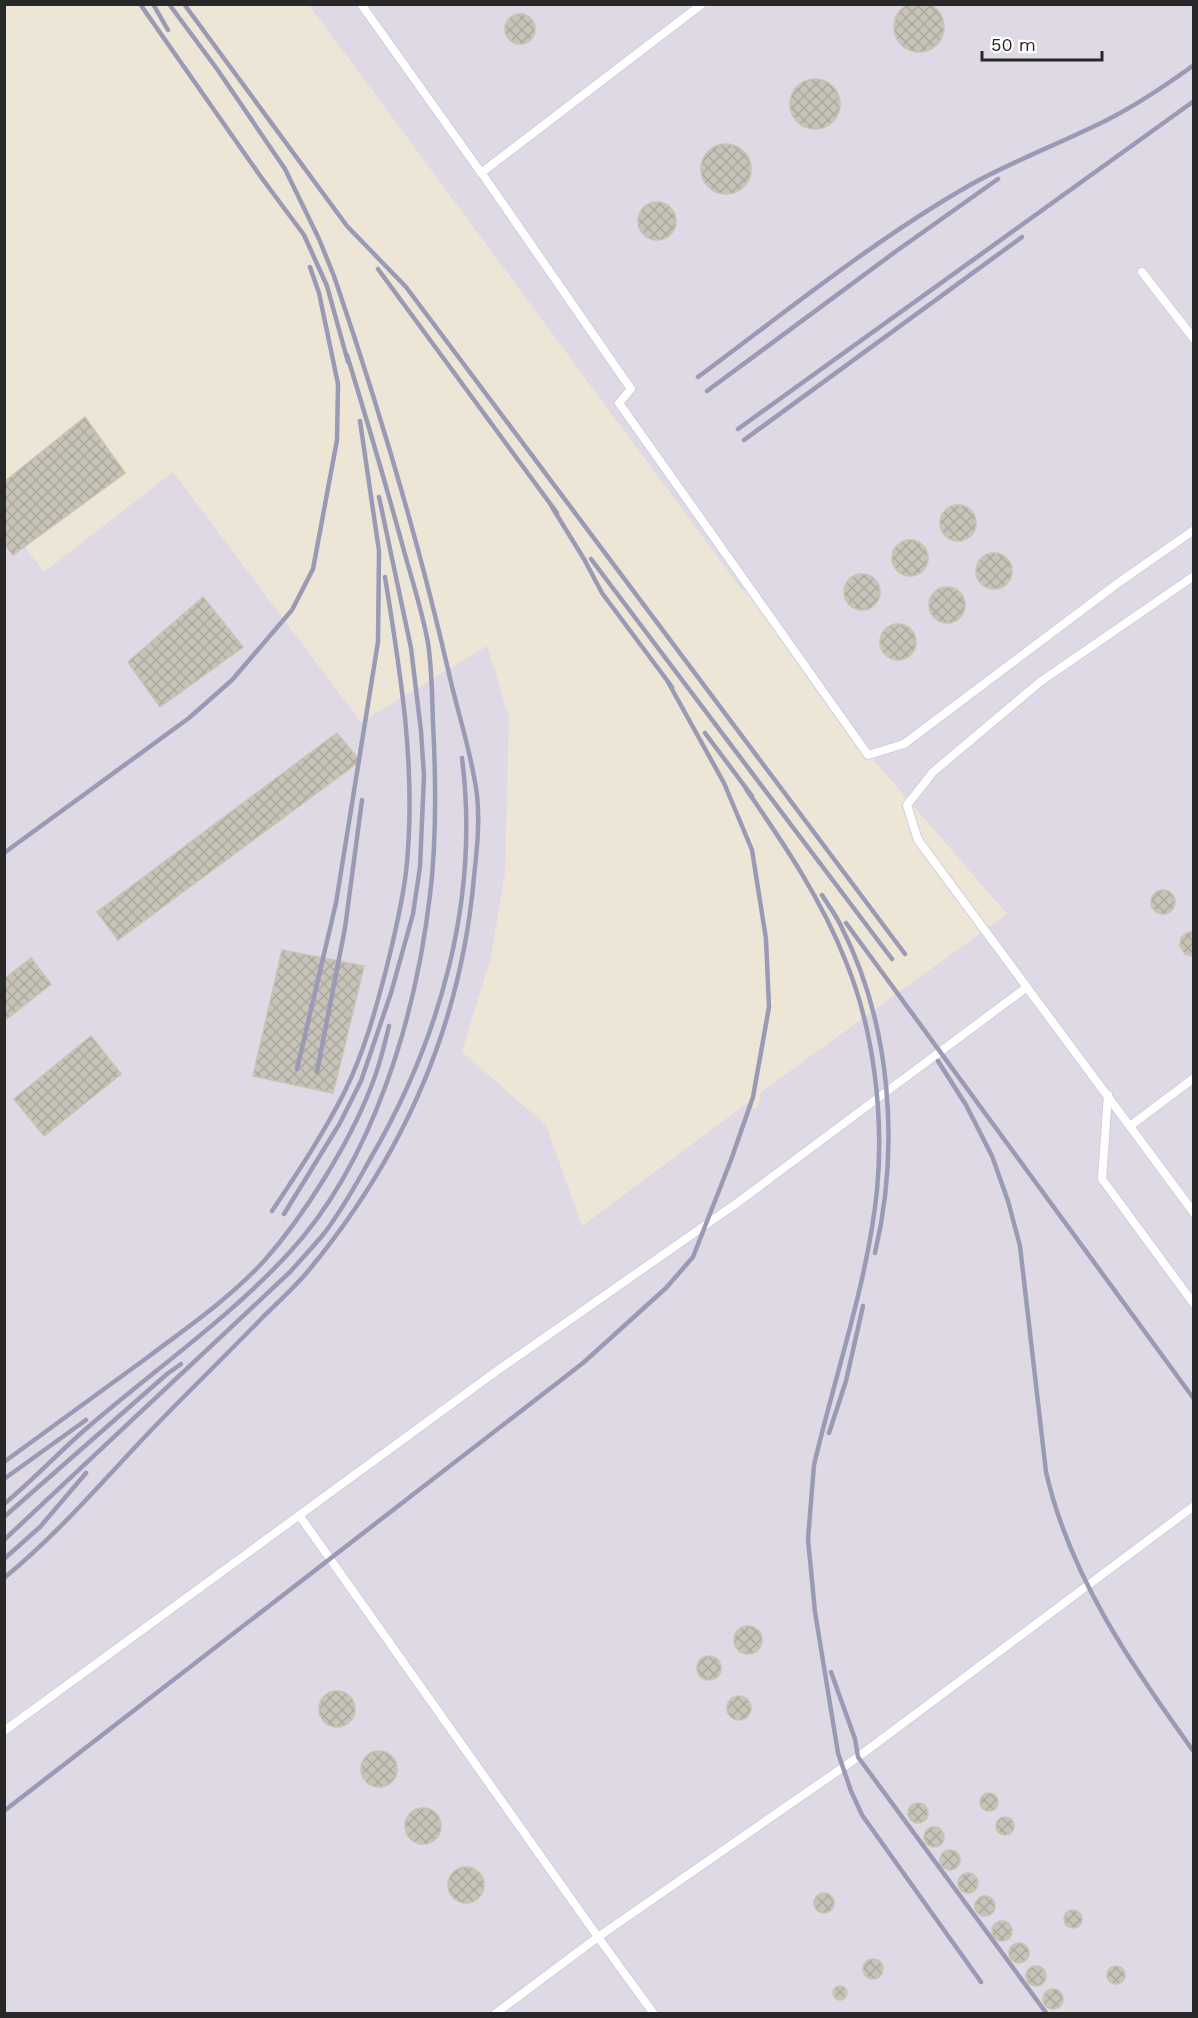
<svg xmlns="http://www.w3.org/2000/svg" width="1198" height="2018" font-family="'Work Sans',sans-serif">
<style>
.industrial{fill:#ded9e4}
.building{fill:url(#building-cross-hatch);stroke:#c8c3b1;stroke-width:1.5}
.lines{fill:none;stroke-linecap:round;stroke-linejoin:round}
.lane-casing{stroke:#cdcee3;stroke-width:10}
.lane{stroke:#fff;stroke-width:8}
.rail{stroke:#9a9ab5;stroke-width:4.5}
</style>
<defs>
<pattern id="building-cross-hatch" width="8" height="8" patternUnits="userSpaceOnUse" patternTransform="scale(1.5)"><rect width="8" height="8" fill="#c7c3b8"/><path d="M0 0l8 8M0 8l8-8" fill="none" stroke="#aba89e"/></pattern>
</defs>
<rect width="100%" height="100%" fill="#ede6d7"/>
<!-- industrial -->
<polygon class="industrial" points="309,5 1193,5 1193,2013 5,2013 4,520 44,572 173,472 361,722 487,646 509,717 505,873 491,957 462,1052 546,1125 582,1226 746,1104 757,1109 761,1092 1007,914 877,764 747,589 742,590"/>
<!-- building -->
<g class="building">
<circle cx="919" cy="27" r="25"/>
<circle cx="520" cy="29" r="15"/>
<circle cx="815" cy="104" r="25"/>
<circle cx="726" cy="169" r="25"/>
<circle cx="657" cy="221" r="19"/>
<polygon points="85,417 125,473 13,555 4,543 4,482"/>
<circle cx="958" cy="523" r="18"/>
<circle cx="910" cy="558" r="18"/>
<circle cx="994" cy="571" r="18"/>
<circle cx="862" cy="592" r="18"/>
<circle cx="947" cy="605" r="18"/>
<polygon points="203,597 243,647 160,707 128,662"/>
<circle cx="898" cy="642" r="18"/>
<polygon points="337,733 360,761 118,940 97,912"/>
<circle cx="1163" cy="902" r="12"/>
<polygon points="1188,932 1194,932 1194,956 1185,954 1180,946 1181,938"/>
<polygon points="282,950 364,966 333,1093 253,1076"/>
<polygon points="31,958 51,984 4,1021 4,979"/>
<polygon points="91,1036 121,1074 44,1136 14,1099"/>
<circle cx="748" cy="1640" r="14"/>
<circle cx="709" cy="1668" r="12"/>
<circle cx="337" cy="1709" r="18"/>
<circle cx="739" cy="1708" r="12"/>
<circle cx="379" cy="1769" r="18"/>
<circle cx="989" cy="1802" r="9"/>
<circle cx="918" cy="1813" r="10"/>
<circle cx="423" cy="1826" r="18"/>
<circle cx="1005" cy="1826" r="9"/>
<circle cx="934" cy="1837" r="10"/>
<circle cx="950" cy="1860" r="10"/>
<circle cx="466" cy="1885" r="18"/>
<circle cx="968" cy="1883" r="10"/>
<circle cx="824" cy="1903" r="10"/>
<circle cx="985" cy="1906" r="10"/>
<circle cx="1073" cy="1919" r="9"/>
<circle cx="1002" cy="1931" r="10"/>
<circle cx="1019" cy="1953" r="10"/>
<circle cx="873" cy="1969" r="10"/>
<circle cx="1036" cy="1976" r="10"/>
<circle cx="1116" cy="1975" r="9"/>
<circle cx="840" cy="1993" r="7"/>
<circle cx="1053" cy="1999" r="10"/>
</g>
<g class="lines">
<!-- lane casing -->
<g class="lane-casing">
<g id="lane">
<polyline points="361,4 492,188 631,389 619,403 868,755 904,744 1118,583 1194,530"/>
<polyline points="481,173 702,4"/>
<polyline points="1142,272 1194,339"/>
<polyline points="1194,576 1040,682 933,772 907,805 918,840 1194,1213"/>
<polyline points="1108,1095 1102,1179 1194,1304"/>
<polyline points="1130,1126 1194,1078"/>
<polyline points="299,1515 598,1937 654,2014"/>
<polyline points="4,1731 498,1370 737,1203 1027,987"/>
<polyline points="495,2014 598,1937 858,1757 1194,1506"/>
</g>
</g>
<!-- lane -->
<use href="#lane" class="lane"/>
<!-- rail -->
<g class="rail">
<polyline points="140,4 261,177 304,235 327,286 348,362"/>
<polyline points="153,4 168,30"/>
<polyline points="184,4 347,226 406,287 905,954"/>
<polyline points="378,269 557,513"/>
<path d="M698,377C787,311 874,240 970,185C1013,161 1061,143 1105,121C1137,105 1165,86 1194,65"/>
<polyline points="707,391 895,252 998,179"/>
<polyline points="738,429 1194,101"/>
<polyline points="744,440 1022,237"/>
<polyline points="552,507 584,559 602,593 672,687"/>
<polyline points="591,559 892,959"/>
<polyline points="705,733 752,796"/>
<path d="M746,789C784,844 822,900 846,962C874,1030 884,1117 877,1190C868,1281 835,1375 814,1465L808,1539L815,1612L838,1753L851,1791L862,1815L981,1982"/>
<polyline points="4,853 189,718 232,680 292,610 313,569 337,440 338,384 319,293 310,267"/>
<path d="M822,895C828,905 836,915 841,926C891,1024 900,1147 875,1253"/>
<polyline points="846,923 1194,1399"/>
<path d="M938,1061L966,1105L992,1156L1008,1201L1020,1246L1046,1472C1070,1577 1132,1666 1194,1752"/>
<polyline points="297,1069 336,903 378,642 379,551 360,421"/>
<polyline points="317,1072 345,928 362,800"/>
<path d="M272,1211C298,1172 324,1133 345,1091C364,1052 375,1012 386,970C394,938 402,905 406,872C417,773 401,675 385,577"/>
<polyline points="284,1214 340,1123 361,1081 391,993 413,914 420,867 424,776 421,731 411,648 379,497"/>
<polyline points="829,1433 846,1381 863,1306"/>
<path d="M4,1462C52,1427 100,1392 148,1357C188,1327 230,1298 264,1261C304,1216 349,1144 371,1087C379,1068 384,1047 389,1026"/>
<polyline points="4,1479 86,1420"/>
<path d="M4,1504C33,1480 59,1452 87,1428C154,1370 228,1319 288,1254C373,1163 416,1016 430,895C437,838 436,780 433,723C432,696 432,669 428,643C422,609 410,574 401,540C384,478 366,417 347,355"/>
<polyline points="4,1517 167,1374 181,1364"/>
<path d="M4,1540L290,1272C302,1258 315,1245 326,1231C342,1209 356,1185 369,1161C440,1040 480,899 462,758"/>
<polyline points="4,1559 40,1527 86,1473"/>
<path d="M4,1578C62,1531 110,1472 162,1419C195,1385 229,1352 262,1318C278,1302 295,1287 309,1270C404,1155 461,1025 474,877C477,849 480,822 477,795C472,755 459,717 450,678C419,542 379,408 334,276L319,239L285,169L217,69L169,4"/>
<polyline points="831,1672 855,1739 858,1757 1047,2014"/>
<polyline points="4,1811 583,1363 666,1288 693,1257 731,1160 753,1097 769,1007 766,939 752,850 724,783 668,682"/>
</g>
</g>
<!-- border -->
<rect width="1198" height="2018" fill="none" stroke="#282828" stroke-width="12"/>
<!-- scale -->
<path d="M982 51v9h120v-9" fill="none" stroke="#282828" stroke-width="3"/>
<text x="991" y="51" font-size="18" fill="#282828" stroke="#ffffff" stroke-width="4.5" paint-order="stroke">50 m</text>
</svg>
